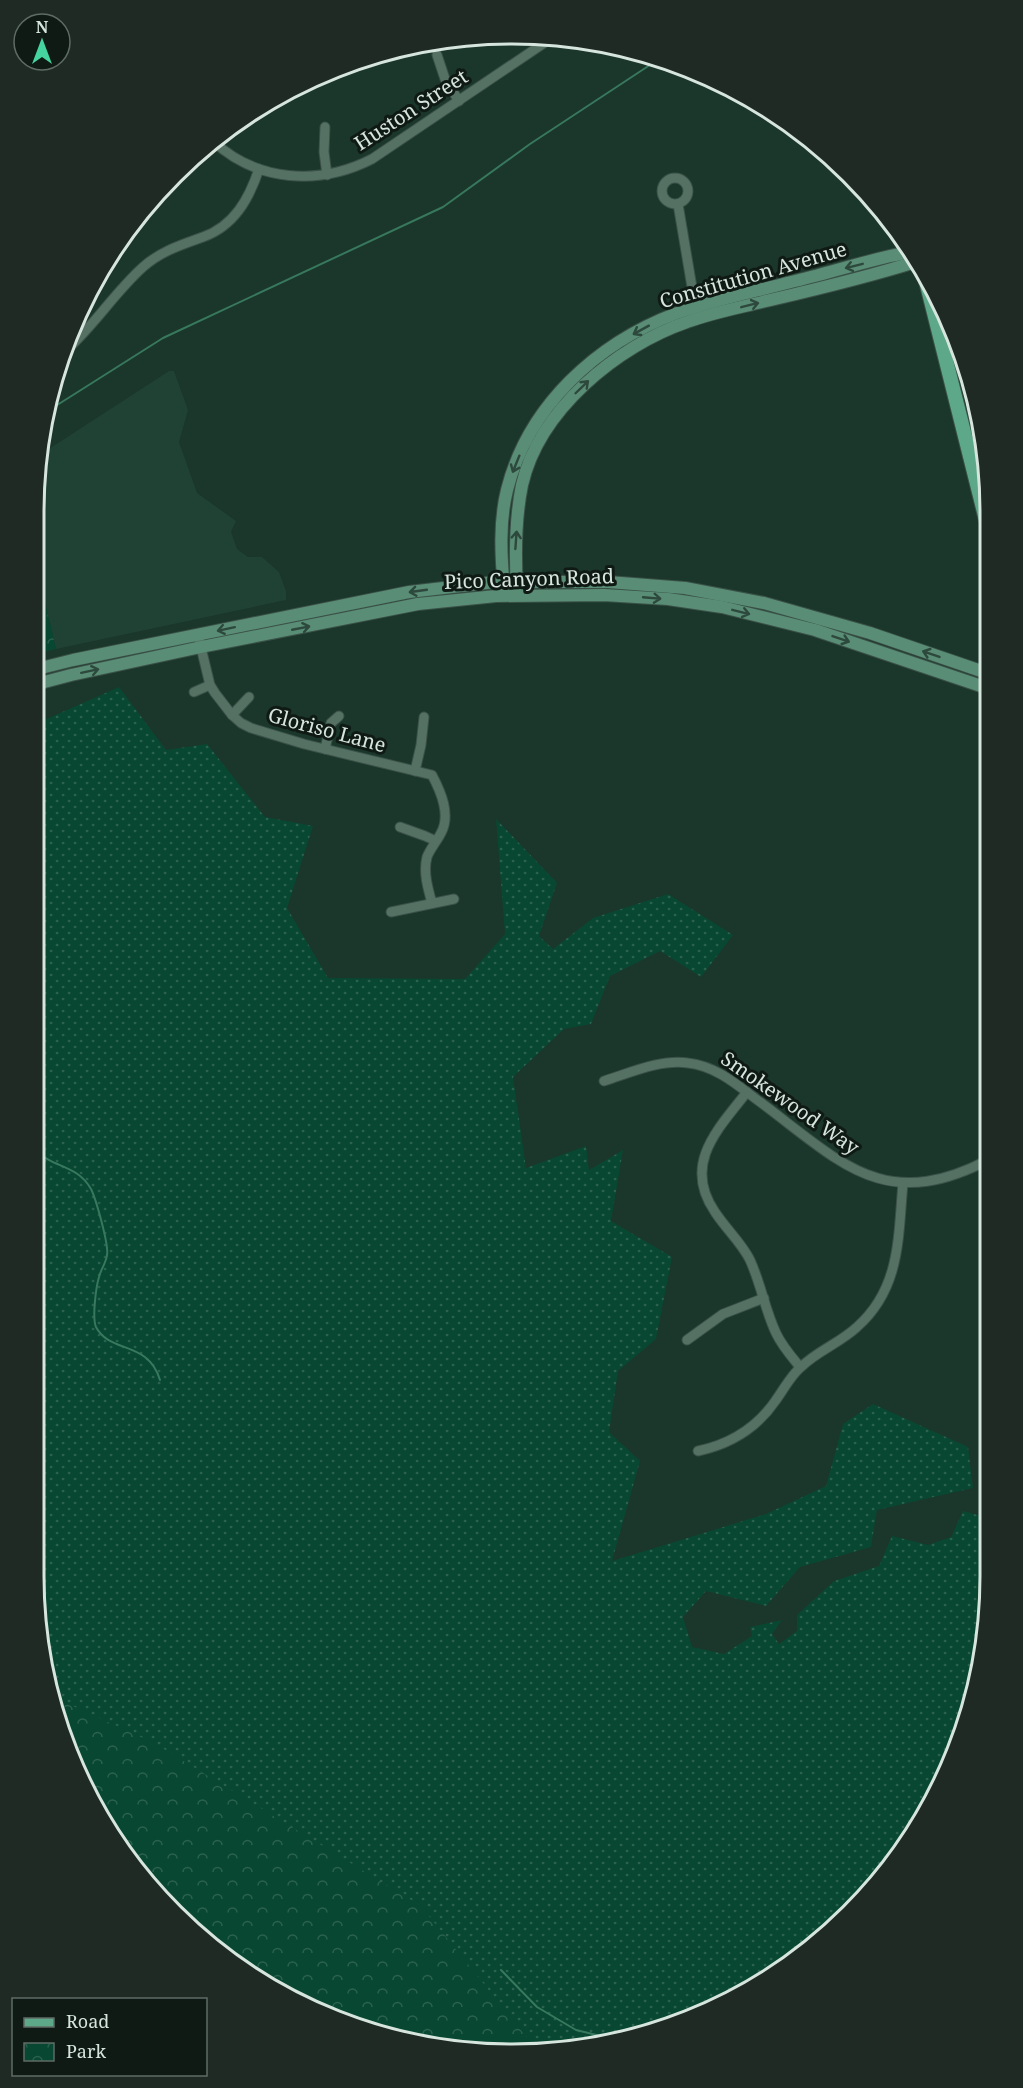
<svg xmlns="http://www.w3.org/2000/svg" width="1023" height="2088" font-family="'Noto Serif',serif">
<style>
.built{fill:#204234}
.grass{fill:url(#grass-dots)}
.park{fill:url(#park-crowns)}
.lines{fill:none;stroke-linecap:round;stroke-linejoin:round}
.stream{stroke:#37785e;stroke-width:2}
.street-casing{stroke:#3a5148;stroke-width:11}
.secondary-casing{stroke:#3a5148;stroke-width:14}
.primary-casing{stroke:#3a5148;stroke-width:16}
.street{stroke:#557164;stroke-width:9}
.secondary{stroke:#598d76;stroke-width:12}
.primary{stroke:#5da889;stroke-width:14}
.oneway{stroke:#2d483c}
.labels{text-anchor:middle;stroke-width:6;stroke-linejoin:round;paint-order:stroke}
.street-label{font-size:20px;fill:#d6e5dd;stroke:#0f1a15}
.rim{fill:none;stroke:#d6e5dd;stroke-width:3}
</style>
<defs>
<pattern id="grass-dots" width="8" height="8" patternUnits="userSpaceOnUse" patternTransform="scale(1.5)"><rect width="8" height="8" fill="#084732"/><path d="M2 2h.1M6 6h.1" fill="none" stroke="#2b614f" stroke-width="1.8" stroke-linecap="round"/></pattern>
<pattern id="park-crowns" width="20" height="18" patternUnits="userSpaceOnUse" patternTransform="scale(1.5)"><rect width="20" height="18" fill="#084732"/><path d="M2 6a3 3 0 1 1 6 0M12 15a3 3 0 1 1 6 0" fill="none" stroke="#2b614f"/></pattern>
</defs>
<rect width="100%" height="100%" fill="#1b362a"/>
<!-- built -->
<polygon class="built" points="169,371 174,371 188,410 179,442 197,493 236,521 231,532 237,549 248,557 262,557 279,572 286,591 286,600 56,649 37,568 33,563 33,511 38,456"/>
<!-- grass -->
<polygon class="grass" points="119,687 166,750 207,744 265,817 313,826 287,908 328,978 465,979 505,934 496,819 557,883 539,936 553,949 593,918 668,894 733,935 701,977 660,951 610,976 591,1024 564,1029 513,1077 526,1168 586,1146 589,1170 623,1150 611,1221 672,1257 656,1339 618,1371 609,1432 640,1461 612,1561 766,1514 826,1486 843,1424 873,1404 968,1447 973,1488 877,1510 871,1547 800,1567 766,1606 706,1591 683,1617 692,1647 724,1654 752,1636 750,1627 782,1620 772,1634 779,1644 797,1631 797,1615 834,1581 879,1566 892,1536 928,1545 951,1537 963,1511 981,1516 990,1524 990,1577 981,1670 953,1760 871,1892 803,1956 723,2005 574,2051 418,2046 328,2018 246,1975 132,1868 59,1731 33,1576 33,725"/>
<!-- park -->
<g class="park">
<polygon points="33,562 37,568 56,649 33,655"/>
<polygon points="53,1697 154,1743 421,1906 537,2050 418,2046 328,2018 246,1975 132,1868 59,1731"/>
</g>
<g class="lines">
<!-- stream -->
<g class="stream">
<polyline points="43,414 163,338 443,207 530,144 659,59"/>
<path d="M33,1141C37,1145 39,1151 43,1156C46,1159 51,1161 55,1163C69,1169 82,1173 91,1189C96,1199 109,1245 107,1255C106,1263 101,1269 99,1277C96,1287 92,1318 96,1327C110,1354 148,1340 160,1380"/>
<polyline points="217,1947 219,1947 223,1953"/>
<polyline points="501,1970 537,2007 576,2030 613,2039"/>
</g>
<!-- street casing -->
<g class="street-casing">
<g id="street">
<polyline points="437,55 445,79 459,101"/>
<polyline points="325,127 324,152 327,175"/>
<path d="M213,141C257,182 319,186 372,159L553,37"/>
<circle cx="675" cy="191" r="13"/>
<polyline points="678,204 696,311"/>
<path d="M62,354C92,329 113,294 143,267C161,251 181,245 203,237C234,226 249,199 259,169"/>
<path d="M198,635L210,685L215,693L232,715L241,723L251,728L304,744L432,775C441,792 451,815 441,833C437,841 430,849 427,857C423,872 428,889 432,903"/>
<polyline points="194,692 210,685"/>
<polyline points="232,715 249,697"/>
<polyline points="325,749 331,723 339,716"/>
<polyline points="415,771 421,745 424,717"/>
<polyline points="400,827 425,836 436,841"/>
<polyline points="391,912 454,899"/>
<path d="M604,1081C630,1073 660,1059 688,1063C715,1066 735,1083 756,1099C839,1160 882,1215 988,1160"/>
<path d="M747,1092C718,1129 682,1164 715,1212C726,1229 741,1242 750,1260C761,1284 765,1310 776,1333C782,1346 791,1356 800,1367"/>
<polyline points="687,1340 723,1314 764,1298"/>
<path d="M698,1451C731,1444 757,1428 776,1400C784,1389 791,1375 801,1367C817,1351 840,1343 857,1327C901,1288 898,1237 903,1183"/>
</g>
</g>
<!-- secondary casing -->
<g class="secondary-casing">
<g id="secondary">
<path d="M517,589C515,554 515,519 522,485C539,410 617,346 687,322C711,313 737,308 762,302C813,290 865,278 915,262"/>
<path d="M504,590C501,557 499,522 507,490C528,406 597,343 677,313C713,300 753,292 791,282C830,273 870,259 910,252"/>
<polyline points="33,670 73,660 409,592 495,582 608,582 685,588 764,603 870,633 987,673"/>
<polyline points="33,685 71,675 201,647 418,604 496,596 604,595 668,599 722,607 815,630 987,688"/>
</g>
</g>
<!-- primary casing -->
<g class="primary-casing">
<polyline id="primary" points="926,281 986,520"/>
</g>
<!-- street -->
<use href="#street" class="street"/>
<!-- secondary -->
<use href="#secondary" class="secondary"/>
<!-- primary -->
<use href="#primary" class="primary"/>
</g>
<!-- one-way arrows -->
<defs><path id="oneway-shaft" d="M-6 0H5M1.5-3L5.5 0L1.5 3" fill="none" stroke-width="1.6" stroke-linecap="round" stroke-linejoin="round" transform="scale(1.5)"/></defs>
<g class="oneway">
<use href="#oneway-shaft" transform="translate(854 266) rotate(166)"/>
<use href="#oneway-shaft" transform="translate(750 305) rotate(-14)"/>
<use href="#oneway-shaft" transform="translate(641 330) rotate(151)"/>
<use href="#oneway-shaft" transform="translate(582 387) rotate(-44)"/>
<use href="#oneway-shaft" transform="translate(516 464) rotate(112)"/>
<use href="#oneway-shaft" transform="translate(516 540) rotate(-86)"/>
<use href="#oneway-shaft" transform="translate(418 591) rotate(172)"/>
<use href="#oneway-shaft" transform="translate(652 598) rotate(5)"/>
<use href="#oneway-shaft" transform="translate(741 612) rotate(14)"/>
<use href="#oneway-shaft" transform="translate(301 628) rotate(-11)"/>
<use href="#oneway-shaft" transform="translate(226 629) rotate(168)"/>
<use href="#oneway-shaft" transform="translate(841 639) rotate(19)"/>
<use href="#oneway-shaft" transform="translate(931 654) rotate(-161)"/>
<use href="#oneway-shaft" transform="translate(90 671) rotate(-12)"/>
</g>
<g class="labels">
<!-- street labels -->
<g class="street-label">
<text transform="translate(411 110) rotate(-33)" y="7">Huston Street</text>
<text transform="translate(753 275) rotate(-16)" y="7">Constitution Avenue</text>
<text transform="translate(529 579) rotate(-2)" y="7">Pico Canyon Road</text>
<text transform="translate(327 730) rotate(15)" y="7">Gloriso Lane</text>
<text transform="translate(790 1103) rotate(35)" y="7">Smokewood Way</text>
</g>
</g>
<!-- crop -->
<path d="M0 0H1023V2088H0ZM512 44H512A468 468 0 0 1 980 512V1576A468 468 0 0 1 512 2044H512A468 468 0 0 1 44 1576V512A468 468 0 0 1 512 44Z" fill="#1f2a25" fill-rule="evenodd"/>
<path class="rim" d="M512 44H512A468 468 0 0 1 980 512V1576A468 468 0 0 1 512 2044H512A468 468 0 0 1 44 1576V512A468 468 0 0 1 512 44Z"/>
<!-- legend -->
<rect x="12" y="1998" width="195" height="78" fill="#0f1a15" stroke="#5f6b65" stroke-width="1.5"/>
<rect x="24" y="2018" width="30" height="9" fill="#5da889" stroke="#5f6b65" stroke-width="1.5"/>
<text x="66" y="2028" font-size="18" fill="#d6e5dd">Road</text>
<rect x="24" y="2043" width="30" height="18" fill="url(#park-crowns)" stroke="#5f6b65" stroke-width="1.5"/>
<text x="66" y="2058" font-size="18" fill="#d6e5dd">Park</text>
<!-- north arrow -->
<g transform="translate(42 42)"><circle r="28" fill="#0f1a15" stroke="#5f6b65" stroke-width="1.5"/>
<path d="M0-4.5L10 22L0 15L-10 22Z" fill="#45d49f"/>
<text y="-9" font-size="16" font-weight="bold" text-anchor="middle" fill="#d6e5dd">N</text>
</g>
</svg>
